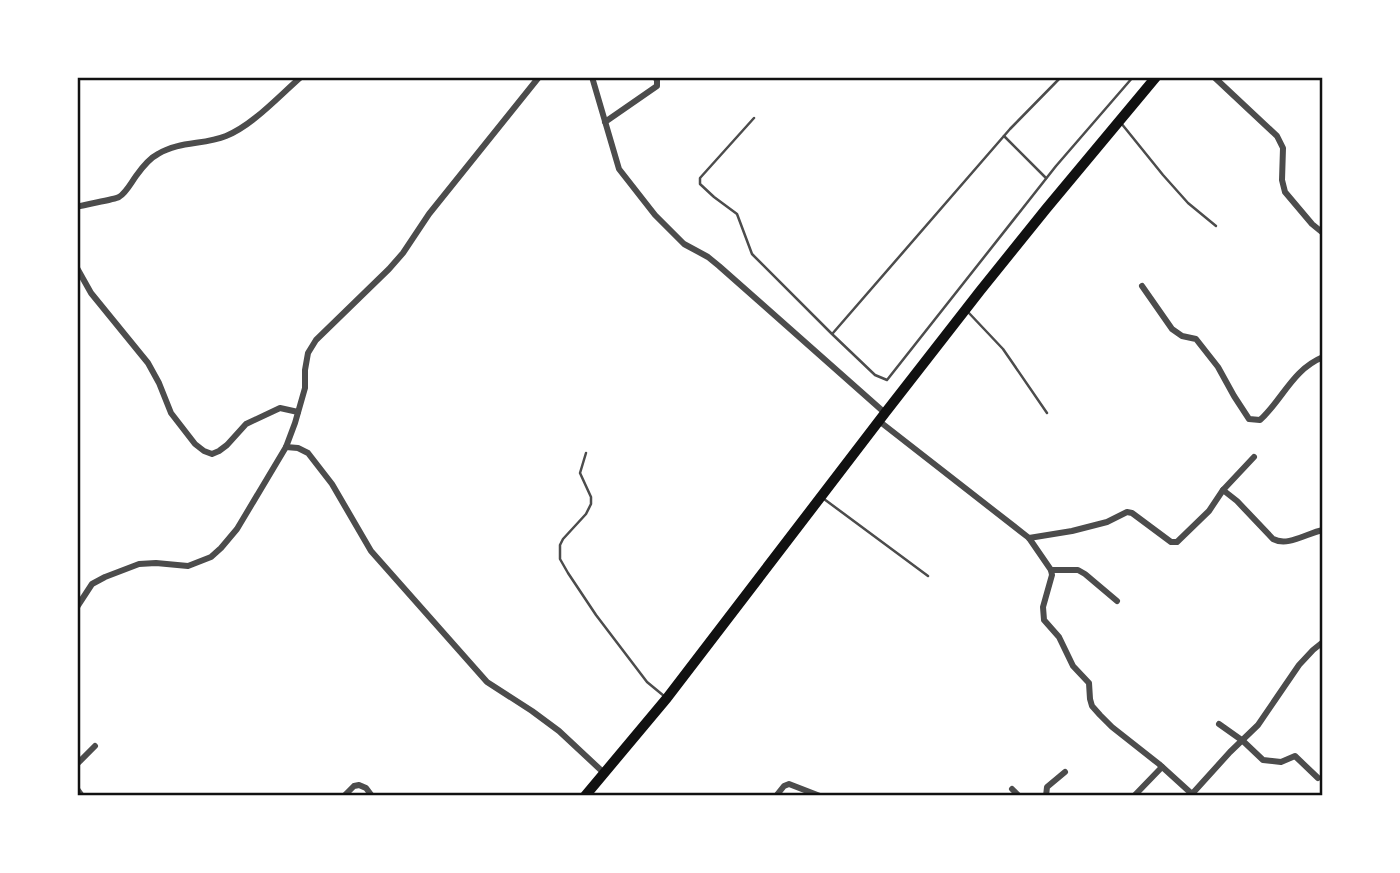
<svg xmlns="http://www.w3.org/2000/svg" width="1400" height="873" font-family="Jost,sans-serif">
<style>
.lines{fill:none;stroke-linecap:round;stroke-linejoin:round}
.service{stroke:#4c4c4c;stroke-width:2.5}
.minor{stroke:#4c4c4c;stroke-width:6}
.primary{stroke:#111;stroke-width:10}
.neatline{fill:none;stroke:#111;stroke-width:2.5}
</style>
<rect width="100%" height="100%" fill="#fff"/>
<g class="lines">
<!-- service -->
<g class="service">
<polyline points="754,118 700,178 700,184 714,197 737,214 752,254 832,334 875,375 887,380 1056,166 1133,77"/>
<polyline points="1121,123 1163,175 1188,203 1216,226"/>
<polyline points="1004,136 1046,178"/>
<polyline points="968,312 1003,349 1047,413"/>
<polyline points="833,333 1010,129 1061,77"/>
<polyline points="586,453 580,473 591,497 591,504 586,514 563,539 560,545 560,559 568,573 596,615 647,682 664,696"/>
<polyline points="824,499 928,576"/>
</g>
<!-- minor -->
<g class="minor">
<polyline points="592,77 619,169 655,215 684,244 708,257 719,266 885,413"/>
<polyline points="1214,77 1277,136 1283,148 1282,180 1285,192 1312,224 1323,233"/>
<polyline points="1322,77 1323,78"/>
<polyline points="605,122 657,86 657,80 655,77"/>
<path d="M77,207C86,204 113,200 119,197C126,193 131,183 136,176C141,169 150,158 158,154C179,141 204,145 226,136C253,125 279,96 301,77"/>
<polyline points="77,268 91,293 148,363 159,383 171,413 195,444 204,451 212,454 219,451 227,445 246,424 280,408 298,412"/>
<path d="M1142,286L1172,329L1182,336L1196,339L1218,367L1234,396L1249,419L1260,420C1283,399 1292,370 1323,357"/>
<polyline points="879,421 1029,538 1051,570 1052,575 1043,607 1044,620 1059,637 1073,666 1089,683 1090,699 1092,706 1100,715 1112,727 1159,764 1192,794 1191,796"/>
<polyline points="286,447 298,448 308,453 332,484 371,551 487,682 532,711 559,731 604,773"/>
<path d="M1223,490L1237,501L1273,539C1288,547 1307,533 1323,530"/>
<polyline points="1029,538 1072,531 1107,522 1127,512 1132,513 1171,542 1177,542 1209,511 1223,490 1254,457"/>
<polyline points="1051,570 1078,570 1085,574 1117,601"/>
<polyline points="77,607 92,584 105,577 139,564 156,563 188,566 211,557 221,548 237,529 286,447 295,423 305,388 305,370 308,353 316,340 389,269 403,253 429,214 539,77"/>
<polyline points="1219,724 1243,741 1263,760 1281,762 1295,756 1318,778"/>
<polyline points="77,764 95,746"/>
<polyline points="77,789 82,796"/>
<polyline points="1012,789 1019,796"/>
<polyline points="344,796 354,786 359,785 366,788 372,796"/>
<polyline points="776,796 784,786 789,784 820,796"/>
<polyline points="1046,796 1047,787 1065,772"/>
<polyline points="1134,796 1162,767"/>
<polyline points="1194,796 1192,794 1230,752 1258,725 1299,665 1313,650 1323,642"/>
</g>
<!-- primary -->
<polyline class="primary" points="585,796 667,698 885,413 980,291 1046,209 1156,77"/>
</g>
<!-- border -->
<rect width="1400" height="873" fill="none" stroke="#ffffff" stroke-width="158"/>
<rect x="79" y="79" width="1242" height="715" class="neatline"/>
</svg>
